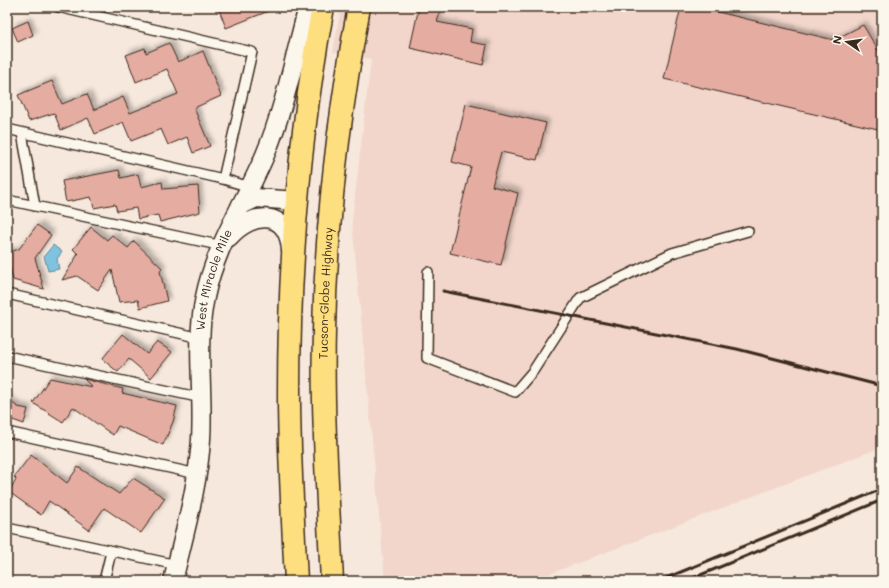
<svg xmlns="http://www.w3.org/2000/svg" width="889" height="588" font-family="Mali,sans-serif">
<style>
.built{fill:#f2d6cb}
.water{fill:#7ec3df;stroke:#638692}
.building{fill:#e5aca1;stroke:#3b2a1e;filter:url(#shadow)}
.lines{fill:none;stroke-linecap:round;stroke-linejoin:round}
.service-casing{stroke:#3b2a1e;stroke-width:12}
.minor-casing{stroke:#3b2a1e;stroke-width:21}
.trunk-casing{stroke:#3b2a1e;stroke-width:25}
.service{stroke:#fbf7ec;stroke-width:9}
.minor{stroke:#fbf7ec;stroke-width:18}
.trunk{stroke:#fedf80;stroke-width:22}
.rail{stroke:#3b2a1e;stroke-width:3}
.labels{text-anchor:middle;stroke-width:3;stroke-linejoin:round;paint-order:stroke}
.street-label{font-size:12px;fill:#3b2a1e;stroke:#fbf7ec}
</style>
<defs>
<filter id="shadow"><feDropShadow dx="3.5" dy="-3.5" stdDeviation="2" flood-color="#0004"/></filter>
</defs>
<rect width="100%" height="100%" fill="#f7e8dd"/>
<filter id="ink" filterUnits="userSpaceOnUse"><feTurbulence type="fractalNoise" baseFrequency=".025" numOctaves="2"/><feDisplacementMap in="SourceGraphic" scale="8" xChannelSelector="R" yChannelSelector="G"/><feConvolveMatrix kernelMatrix="1 2 1 2 8 2 1 2 1" color-interpolation-filters="sRGB"/></filter>
<g filter="url(#ink)">
<!-- built -->
<polygon class="built" points="341,7 882,7 882,447 531,581 385,581 352,221 371,59 333,52"/>
<!-- water -->
<polygon class="water" points="53,245 62,252 57,259 59,269 48,271 44,256"/>
<!-- building -->
<g class="building">
<polygon points="218,7 276,7 276,8 226,28"/>
<polygon points="419,7 441,9 437,22 472,29 470,42 487,45 483,65 410,48"/>
<polygon points="681,7 697,7 834,40 863,25 879,52 882,53 882,130 664,79"/>
<polygon points="28,21 33,35 18,42 12,28"/>
<polygon points="169,43 178,62 203,51 221,96 194,108 210,146 193,153 187,137 168,145 161,129 131,141 123,122 95,134 88,118 61,130 54,113 29,121 18,95 52,81 62,104 87,94 94,110 123,97 130,113 178,94 167,69 136,82 126,55 145,48 146,53"/>
<polygon points="466,104 546,123 537,160 501,152 492,186 518,193 501,265 450,253 471,167 452,162"/>
<polygon points="119,170 121,178 138,174 141,187 162,182 163,189 198,186 200,212 160,222 158,215 138,219 136,208 117,211 115,204 94,208 91,197 66,202 62,181"/>
<polygon points="37,225 51,235 35,258 44,289 13,280 7,257 7,253 19,249"/>
<polygon points="91,227 107,240 112,235 128,248 134,241 162,268 160,271 167,301 140,308 138,300 119,302 112,270 98,290 77,276 62,280 78,254 73,249"/>
<polygon points="123,334 147,354 157,342 172,352 151,378 129,359 118,372 102,359"/>
<polygon points="50,378 92,387 84,379 123,389 122,393 177,406 173,422 163,445 118,426 113,435 73,407 63,422 33,403"/>
<polygon points="7,399 18,407 28,409 24,424 7,418"/>
<polygon points="31,455 67,483 78,467 119,494 133,478 165,498 141,533 104,508 89,530 49,501 41,515 9,492 16,479 14,477"/>
</g>
<g class="lines">
<!-- service casing -->
<g class="service-casing">
<g id="service">
<polyline points="58,7 252,52 223,179"/>
<polyline points="7,129 223,179 250,187"/>
<polyline points="22,133 35,206"/>
<polyline points="7,200 223,246"/>
<polyline points="428,272 427,358 515,392 533,371 580,298 672,253 748,231"/>
<polyline points="7,294 201,338"/>
<polyline points="7,356 202,398"/>
<polyline points="7,432 197,474"/>
<polyline points="7,528 177,565"/>
<polyline points="104,581 111,552"/>
</g>
</g>
<!-- minor casing -->
<g class="minor-casing">
<g id="minor">
<polyline points="241,205 256,198 297,201"/>
<path d="M229,237C252,211 288,209 291,250"/>
<path id="s1" d="M173,581C184,534 198,487 201,439C204,392 195,343 205,297C215,247 245,202 265,155C284,110 295,55 308,7"/>
</g>
</g>
<!-- trunk casing -->
<g class="trunk-casing">
<g id="trunk">
<path d="M296,581C293,519 289,456 289,394C289,265 299,134 323,7"/>
<path id="s2" d="M332,581C328,498 322,414 324,331C326,222 339,114 359,7"/>
</g>
</g>
<!-- service -->
<use href="#service" class="service"/>
<!-- minor -->
<use href="#minor" class="minor"/>
<!-- trunk -->
<use href="#trunk" class="trunk"/>
<!-- rail -->
<g class="rail">
<polyline points="443,291 737,349 882,386"/>
<polyline points="659,581 882,489"/>
<polyline points="686,581 882,500"/>
</g>
</g>
</g>
<g class="labels">
<!-- street labels -->
<g class="street-label">
<text dy="4" stroke="none"><textPath href="#s1" startOffset="306">West Miracle Mile</textPath></text>
<text dy="4" stroke="none"><textPath href="#s2" startOffset="288">Tucson-Globe Highway</textPath></text>
</g>
</g>
<!-- margin -->
<rect width="889" height="588" fill="none" stroke="#fbf7ec" stroke-width="24"/>
<rect x="12" y="12" width="865" height="564" fill="none" stroke="#3b2a1e" stroke-width="1.5" filter="url(#ink)"/>
<!-- north arrow -->
<g transform="translate(847 42) rotate(283)" stroke="#fbf7ec" stroke-width="3" paint-order="stroke">
<path d="M0-3L7 15L0 10L-7 15Z" fill="#3b2a1e"/>
<text y="-6" font-size="11" font-weight="bold" text-anchor="middle" fill="#3b2a1e">N</text>
</g>
</svg>
